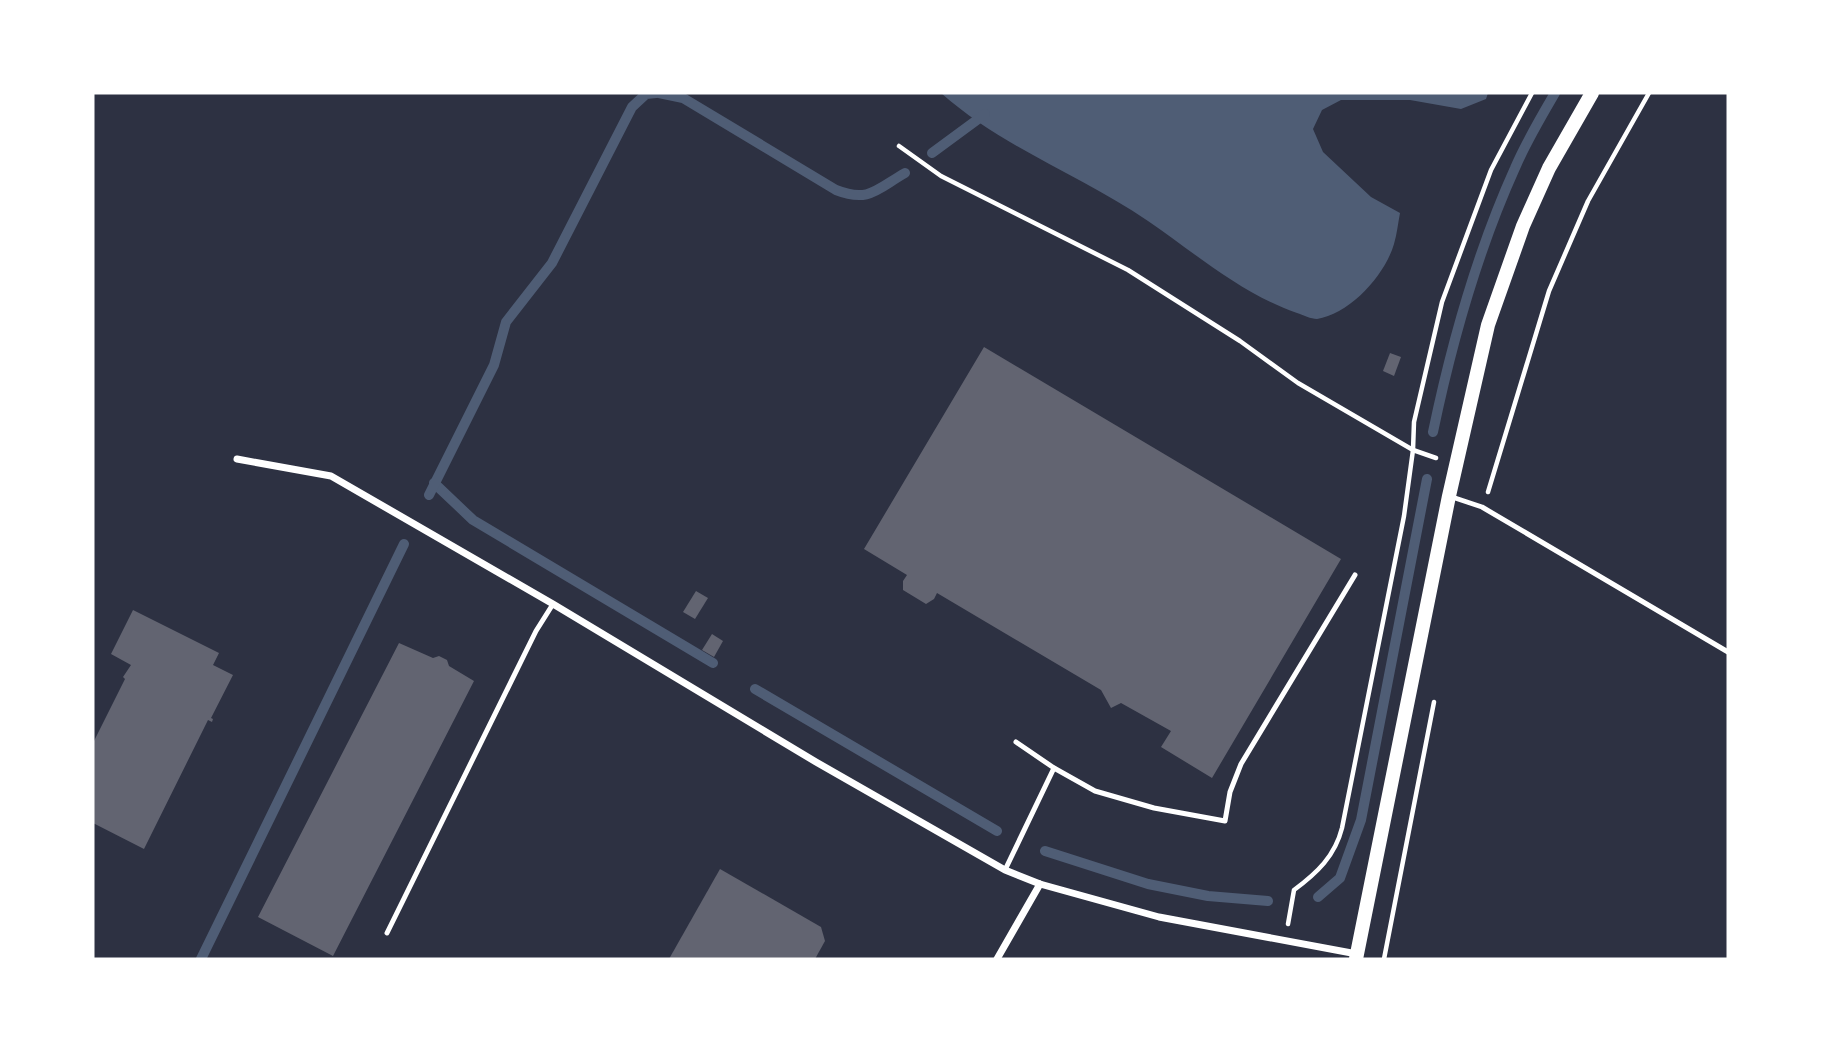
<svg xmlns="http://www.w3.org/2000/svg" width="1821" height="1052" font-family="'IBM Plex Sans',sans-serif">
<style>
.water{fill:#4f5d75}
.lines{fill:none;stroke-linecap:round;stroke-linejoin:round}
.stream{stroke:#4f5d75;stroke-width:10}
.building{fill:#626471}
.path{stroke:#fff;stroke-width:4.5}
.service{stroke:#fff;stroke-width:5}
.minor{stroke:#fff;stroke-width:7}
.secondary{stroke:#fff;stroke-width:14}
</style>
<rect width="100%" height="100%" fill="#2d3142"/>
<!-- water -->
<path class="water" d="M941,93H1488L1486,99L1461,109L1410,100H1341L1322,110L1313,129L1323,152L1371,197L1400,213C1398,223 1397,234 1394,244C1385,275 1350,314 1317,319C1311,319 1303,315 1297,313C1242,294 1196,254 1148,221C1081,175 1003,148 941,93Z"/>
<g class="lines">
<!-- stream -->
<g class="stream">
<path d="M659,93L683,98L836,190C869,203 877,189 905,173"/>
<polyline points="932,153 985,114"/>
<path d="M1433,432C1452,341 1477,252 1515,168C1526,142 1541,117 1555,93"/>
<polyline points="434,483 473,520 713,663"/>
<polyline points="429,495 494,365 506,322 552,263 632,107 646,94 656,93"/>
<polyline points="755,689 997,831"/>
<polyline points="1045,851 1148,884 1208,896 1268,901"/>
<polyline points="1318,897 1340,878 1361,820 1427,479"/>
<polyline points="201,959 404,544"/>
</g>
</g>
<!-- building -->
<g class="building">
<polygon points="984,347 1341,559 1212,778 1161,747 1171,731 1121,703 1111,708 1101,690 937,593 934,599 926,604 903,590 903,581 907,575 864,549"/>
<polygon points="1390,353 1401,357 1394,376 1383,371"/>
<polygon points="696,591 708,598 695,619 683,612"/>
<polygon points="133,610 219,653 213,665 233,675 211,718 213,719 212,722 208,720 144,849 93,823 93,743 125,679 123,677 131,665 111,654"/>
<polygon points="712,634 723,641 714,657 702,650"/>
<polygon points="399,643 433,658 439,656 447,660 449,666 474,681 333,956 258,917"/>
<polygon points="720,869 821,927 825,941 815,959 669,959"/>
</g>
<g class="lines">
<!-- path -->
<g class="path">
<polyline points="899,146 941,176 1128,270 1240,341 1298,383 1413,450 1436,458"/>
<polyline points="1488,492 1549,291 1588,201 1649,93"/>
<path d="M1288,924L1294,890C1317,873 1335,856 1342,828L1404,516L1413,450L1414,422L1442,302L1491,170L1532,93"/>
<polyline points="1384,959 1434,702"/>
</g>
<!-- service -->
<g class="service">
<polyline points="1452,497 1482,507 1728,652"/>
<polyline points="1054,768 1095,791 1154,808 1225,821 1230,792 1241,764 1355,575"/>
<polyline points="1005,870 1054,768 1016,742"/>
<polyline points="387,933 536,631 553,604"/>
</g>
<!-- minor -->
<g class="minor">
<polyline points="237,459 331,476 553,604 816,762 1005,870 1040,884 1159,917 1357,954"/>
<polyline points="997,959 1040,884"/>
</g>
<!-- secondary -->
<polyline class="secondary" points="1356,959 1449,496 1488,325 1523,226 1549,168 1592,93"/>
</g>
<!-- border -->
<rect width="1821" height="1052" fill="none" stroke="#ffffff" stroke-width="189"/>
</svg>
